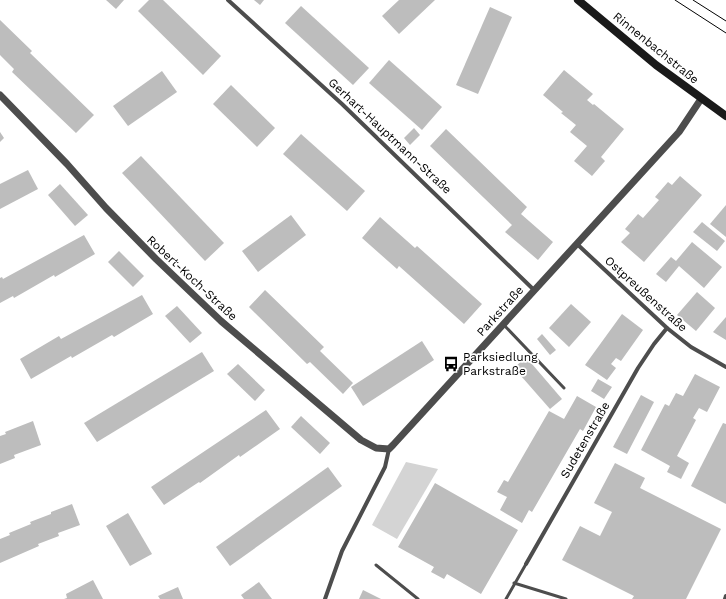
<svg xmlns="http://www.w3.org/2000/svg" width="726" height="599" font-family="'Work Sans',sans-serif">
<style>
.green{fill:#d4d4d4}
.building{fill:#bdbdbd}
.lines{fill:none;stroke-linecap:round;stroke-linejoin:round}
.service{stroke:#4d4d4d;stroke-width:3}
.minor{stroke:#4d4d4d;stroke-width:4}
.tertiary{stroke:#4d4d4d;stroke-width:7}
.secondary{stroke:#1a1a1a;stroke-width:8}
.tram{stroke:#000;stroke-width:1}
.labels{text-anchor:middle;stroke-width:3.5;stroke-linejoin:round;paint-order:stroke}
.street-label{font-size:12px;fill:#000;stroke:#fff}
.poi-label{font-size:12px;fill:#000;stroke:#fff;text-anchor:start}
</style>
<rect width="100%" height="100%" fill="#fff"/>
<!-- green -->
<polygon class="green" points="406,462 438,469 397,539 372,525"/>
<!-- building -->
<g class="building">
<polygon points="106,0 124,0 116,9"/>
<polygon points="149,0 163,0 221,56 203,75 138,11"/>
<polygon points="254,0 264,0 260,5"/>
<polygon points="399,0 435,0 399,34 382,16"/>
<polygon points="301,6 369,68 353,85 285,23"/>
<polygon points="490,7 512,17 478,94 456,85"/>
<polygon points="0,20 32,51 30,53 94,115 76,133 12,72 14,69 0,55"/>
<polygon points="389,60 442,107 422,130 369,83"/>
<polygon points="564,70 593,94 587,100 593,105 594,104 624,129 601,157 605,161 592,176 574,161 587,146 570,132 576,125 561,113 563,112 543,95"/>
<polygon points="162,71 177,92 128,126 113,106"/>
<polygon points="231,85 275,128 257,147 213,104"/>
<polygon points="414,128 420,135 410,145 404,138"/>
<polygon points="446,129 527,207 521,214 553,242 538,260 505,232 512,225 430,146"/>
<polygon points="0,132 4,138 0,142"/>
<polygon points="301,134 365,191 347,211 283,154"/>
<polygon points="141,156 224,243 205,261 122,173"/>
<polygon points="28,170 38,189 0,209 0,184"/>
<polygon points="680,176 702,195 644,262 621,242 630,233 625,229 638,214 643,218 659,200 655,197 668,182 672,185"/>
<polygon points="60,184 88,215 75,226 48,195"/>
<polygon points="726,205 726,237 710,224"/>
<polygon points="291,215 306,235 258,272 242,251"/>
<polygon points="380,217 415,248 417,246 482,304 464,324 399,266 397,269 362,238"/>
<polygon points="702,222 725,241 717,251 693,232"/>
<polygon points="84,235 95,254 55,277 54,275 14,298 13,296 0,303 0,278 2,277 3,279"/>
<polygon points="692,242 722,267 704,288 679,266 666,282 656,274 671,257 676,261"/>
<polygon points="119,251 144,276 133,287 108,262"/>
<polygon points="265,290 324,347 320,351 353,383 343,394 310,362 307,364 249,307"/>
<polygon points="697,292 715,308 696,331 677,315"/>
<polygon points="142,295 153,314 114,337 112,335 72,358 71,356 31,379 20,359 59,336 61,339"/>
<polygon points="571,304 591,322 569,347 549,328"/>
<polygon points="177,306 202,333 190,343 165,316"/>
<polygon points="622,314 643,330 621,361 616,358 611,364 616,368 607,380 585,365"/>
<polygon points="726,317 726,340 713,332"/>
<polygon points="542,334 556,350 550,355 537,339"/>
<polygon points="422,341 434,360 363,406 351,387"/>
<polygon points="202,352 214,371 97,442 84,423"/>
<polygon points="526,357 562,399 550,409 514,368"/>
<polygon points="238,364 265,390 255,401 227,374"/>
<polygon points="695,374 720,387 707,412 699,408 693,418 696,420 677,456 689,463 681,479 667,472 670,466 641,450 665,404 669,406 676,393 683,396"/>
<polygon points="598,379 612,387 604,399 591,391"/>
<polygon points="641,395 654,402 627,454 613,447"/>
<polygon points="577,396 596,407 583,431 580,429 532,512 529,510 522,523 500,510 507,497 497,492 504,480 508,482 549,411 564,419"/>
<polygon points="266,410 280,429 240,457 239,455 200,483 199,482 164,505 151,487"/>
<polygon points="301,416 330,443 320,454 291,427"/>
<polygon points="33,421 41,445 14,455 15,458 0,464 0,436 6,434 5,432"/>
<polygon points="723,423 726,424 726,504 691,486"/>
<polygon points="615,463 645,478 640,488 721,529 686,599 632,599 634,596 562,560 580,526 600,536 612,512 594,503"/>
<polygon points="328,467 342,486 230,566 216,547"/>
<polygon points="435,483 518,530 481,594 447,574 444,579 431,572 434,567 398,547"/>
<polygon points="72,504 80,525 58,533 59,536 38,544 39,546 0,563 0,539 10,535 9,533 31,524 30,522 51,514 51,512"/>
<polygon points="128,513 152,554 130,566 106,526"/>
<polygon points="93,580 103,599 64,599 67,598 66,594"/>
<polygon points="259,582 272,599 244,599 241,595"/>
<polygon points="178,587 183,599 160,599 158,596"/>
<polygon points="363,590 381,599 359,599"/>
</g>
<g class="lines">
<!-- service -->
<g class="service">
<polyline points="503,324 564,388"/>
<polyline points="376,565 418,599"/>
<polyline points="514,583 566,599"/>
<polyline points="506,599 526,564"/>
</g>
<!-- minor -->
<g class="minor">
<polyline points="228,0 342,104 534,290"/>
<polyline points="577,244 667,328 691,347 726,367"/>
<polyline points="526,564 638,368 654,344 667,328"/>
<polyline points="325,599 342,551 385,467 389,449"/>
<polyline points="725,599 726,596"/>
</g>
<!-- tertiary -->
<polyline class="tertiary" points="0,95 67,164 106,208 156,259 221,321 361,440 376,448 389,449 393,445 679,132 701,99"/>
<!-- secondary -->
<polyline class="secondary" points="578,0 656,65 726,116"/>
<!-- tram -->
<g class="tram">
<polyline points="675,0 726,33"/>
<polyline points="693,0 726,21"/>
</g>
</g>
<!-- icons -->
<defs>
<g id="bus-bare" transform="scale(1.2)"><path d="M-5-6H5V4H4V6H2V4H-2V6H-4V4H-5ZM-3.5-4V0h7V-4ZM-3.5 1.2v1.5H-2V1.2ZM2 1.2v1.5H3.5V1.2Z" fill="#000" stroke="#fff" stroke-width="2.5" paint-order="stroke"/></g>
</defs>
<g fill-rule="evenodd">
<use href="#bus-bare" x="451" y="364"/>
</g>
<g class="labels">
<!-- street labels -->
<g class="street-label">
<text transform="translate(656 48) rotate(39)" y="4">Rinnenbachstraße</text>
<text transform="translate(390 136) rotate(43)" y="4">Gerhart-Hauptmann-Straße</text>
<text transform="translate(192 278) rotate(43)" y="4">Robert-Koch-Straße</text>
<text transform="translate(646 294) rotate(42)" y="4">Ostpreußenstraße</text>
<text transform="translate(500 311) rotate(-48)" y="4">Parkstraße</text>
<text transform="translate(585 440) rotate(-60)" y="4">Sudetenstraße</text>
</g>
<!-- poi labels -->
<g class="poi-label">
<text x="463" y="361">Parksiedlung<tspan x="463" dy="14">Parkstraße</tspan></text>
</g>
</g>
</svg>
